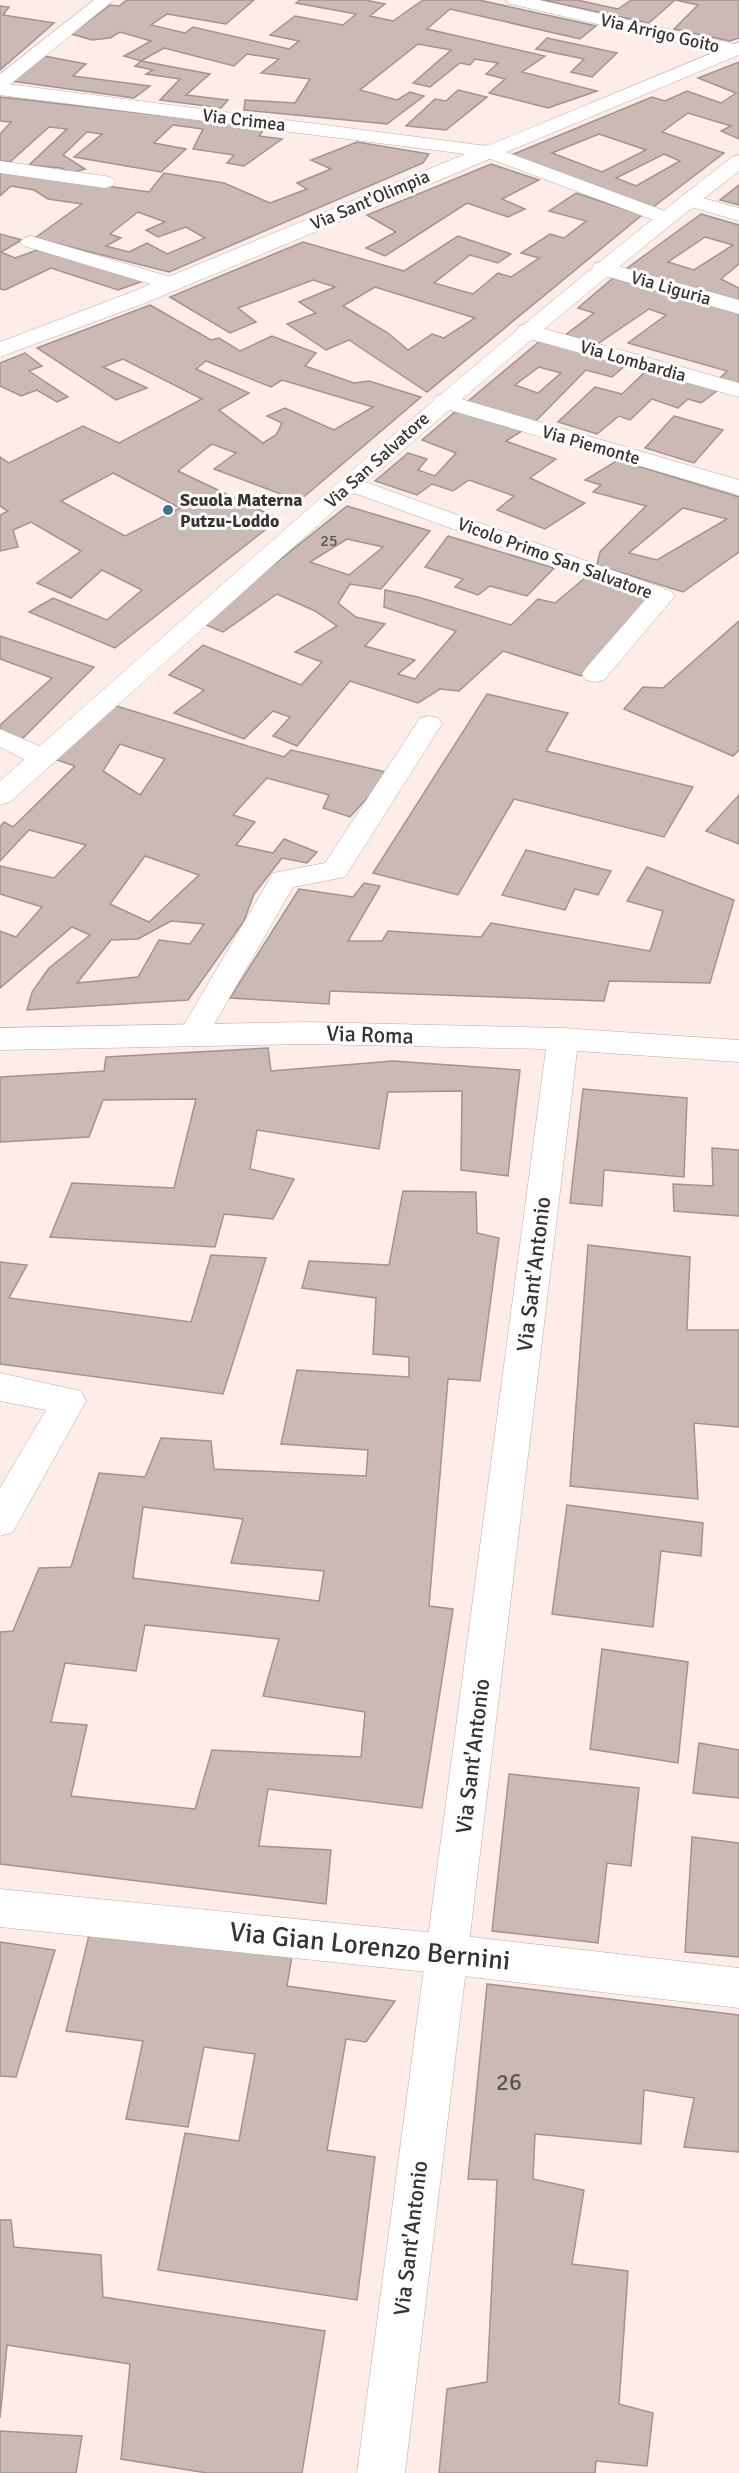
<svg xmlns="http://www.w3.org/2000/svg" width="739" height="2473" font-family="Signika,sans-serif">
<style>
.building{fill:#cbb9b6;stroke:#a3928f;stroke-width:1.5;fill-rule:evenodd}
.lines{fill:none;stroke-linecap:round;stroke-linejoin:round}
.service-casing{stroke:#bcaba7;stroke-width:1}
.minor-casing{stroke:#bcaba7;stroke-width:1}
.tertiary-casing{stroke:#bcaba7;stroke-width:1}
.secondary-casing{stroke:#bcaba7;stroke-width:1}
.service{fill:#fff;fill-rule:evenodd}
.minor{fill:#fff;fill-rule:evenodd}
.tertiary{fill:#fff;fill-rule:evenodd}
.secondary{fill:#fff;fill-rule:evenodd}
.poi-dot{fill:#3a778d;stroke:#fefefe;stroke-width:2}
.labels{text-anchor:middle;stroke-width:6;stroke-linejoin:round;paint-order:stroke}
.far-number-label{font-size:16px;fill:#5e5452}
.far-street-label{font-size:18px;fill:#393230;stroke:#fefefe}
.far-poi-label{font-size:18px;font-weight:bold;fill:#393230;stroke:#fefefe;text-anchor:start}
.street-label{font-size:22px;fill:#393230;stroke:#fefefe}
.near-number-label{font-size:24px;fill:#5e5452}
.near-street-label{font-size:27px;fill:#393230;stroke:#fefefe}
</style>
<rect width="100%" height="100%" fill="#feece8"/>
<!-- building -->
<g class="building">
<polygon points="127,0 254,0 226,24 167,14 151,25 185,33 193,27 289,49 299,41 270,35 295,16 343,25 356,14 296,3 300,0 365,0 385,4 370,16 393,21 423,0 479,0 596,26 580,39 450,9 427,29 545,56 522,72 597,91 548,108 489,93 505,79 486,74 498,63 475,59 470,65 460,63 430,87 413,83 451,50 418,44 360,90 397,100 410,92 424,96 387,124 244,110 245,100 295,103 310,79 261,73 279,59 247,54 234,66 164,48 141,61 124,56 151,41 120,32 110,38 92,40 71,34 110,5 119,6"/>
<polygon points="542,0 577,0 618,9 631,0 739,0 739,38 730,41 674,29 698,5 675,0 649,23"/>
<polygon points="0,6 9,7 3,15 54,23 0,70"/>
<polygon points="547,38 617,53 592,77 571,72 584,59 536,49"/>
<polygon points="44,56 86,64 73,76 150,86 134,98 11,81"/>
<polygon points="141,61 210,74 186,95 228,100 221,108 160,100 180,79 146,74 153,70 135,66"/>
<path d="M739,62V139L721,131L731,126L688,113L662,132L724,153L652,208L509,156L652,97L665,101L687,91L721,103L736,93L698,78ZM599,134L646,150L602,172L552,153ZM664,154L680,161L636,186L616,178Z"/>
<polygon points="458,90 487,97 446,130 406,126 435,99 446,101"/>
<polygon points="0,97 266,127 259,136 282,139 244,166 227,163 234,155 193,149 203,129 173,125 154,143 186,149 161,172 74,157 102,134 87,132 63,155 85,169 70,173 61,168 29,165 67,129 49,127 10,162 0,161 0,134 11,122 0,121"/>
<path d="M357,142L429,154L423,163L169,272L35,238L82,204L48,199L34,190L11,186L0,196V171L149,192L164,173L224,183L270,203L307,189L297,183L331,169L311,160ZM138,212L165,222L146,230L158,237L186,227L205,238L167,254L147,243L129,252L106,246L121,238L110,234Z"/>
<polygon points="491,164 539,180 502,199 525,209 508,217 467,203 385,256 366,248 396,232 367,215"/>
<polygon points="739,185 739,205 720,200"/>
<path d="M576,193L642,215L427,392L349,340L326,350L287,324L316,313L299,302L335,287L313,280L238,308L256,322L230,333L170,297L303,242L404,271L458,236L511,254L498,263L470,255L434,283L473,294L498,273L511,277L539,258L521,253L550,234L564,238L586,221L549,211ZM375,287L475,318L444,338L432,334L408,350L388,333L343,306Z"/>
<path d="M701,214L739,225V264L721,279L739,288V301L626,269ZM705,237L733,245L694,270L668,262Z"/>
<polygon points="0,234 22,240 1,252 15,258 37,250 146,280 118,290 51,268 5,290 0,289"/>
<polygon points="613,278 739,313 739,384 719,379 727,371 628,343 666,315 649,309 596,345 564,336 594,313 578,308"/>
<path d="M150,305L211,340L219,338L240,351L272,336L316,353L305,366L354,383L369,381L421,397L299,501L214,469L236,453L212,444L178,471L279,519L115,648L29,612L53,598L107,620L142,590L102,570L71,598L37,583L81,551L31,522L13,530L18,547L0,551V515L8,511L0,506V457L9,463L83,426L119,443L202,399L123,359L103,367L147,388L116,400L37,348ZM206,361L271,387L282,380L373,407L334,430L285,408L267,416L282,423L276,435L263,443L219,410L249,393L196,369ZM113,473L180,508L125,536L61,501Z"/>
<path d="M541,340L627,364L612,377L586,370L534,423L466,403ZM539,367L561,373L538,393L515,385Z"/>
<polygon points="25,353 42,366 29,371 68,397 57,402 37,390 21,396 0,386 0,363"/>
<polygon points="647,370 718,390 701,403 688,399 678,408 652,399 630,420 619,416 597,434 558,422 595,387 622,394"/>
<polygon points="456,411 522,431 506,441 556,459 530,478 585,503 545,529 497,510 514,496 469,480 453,491 432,484 417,495 375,481 408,453 427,459 418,470 435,476 456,453 422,440"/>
<polygon points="674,416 723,430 694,463 645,448"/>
<path d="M618,460L739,497V552L683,592L597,565L600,552L646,506L593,492L601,485L585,480ZM683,508L727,519L657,560L629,553Z"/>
<path d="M347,506L430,531L381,589L350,584L338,603L356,617L385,624L365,646L415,660L398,674L415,679L456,631L384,607L385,590L418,597L511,625L538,599L555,603L586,577L654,598L581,676L503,651L459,691L440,689L418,703L350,681L297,746L273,736L290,717L273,711L244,739L174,713L204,690L169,675L203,645L301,685L322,662L295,652L337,626L315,611L277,594L223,632L201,623ZM347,539L383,547L349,575L310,562Z"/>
<polygon points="448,536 554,568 527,596 490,586 478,595 455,587 463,579 425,567"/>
<polygon points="739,621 739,750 733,756 624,709 643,687 663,688"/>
<polygon points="0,636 94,667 22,739 0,730 0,725 52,678 0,659"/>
<polygon points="487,694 568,713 546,751 693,787 664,837 514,799 458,895 373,873"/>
<path d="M113,705L284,757L291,750L390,773L350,817L323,808L329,795L267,778L233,815L255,822L236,845L273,853L284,839L317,852L307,863L282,858L254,894L244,921L188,1000L27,1010L32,992L49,968L90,935L72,927L0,988V931L16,937L42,907L0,894V866L54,878L86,845L29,830L0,861V827L4,822L13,827L75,766L54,759ZM120,744L165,759L140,795L103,771ZM145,856L199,875L149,922L110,904ZM171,921L204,924L190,944L159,940L138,977L77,983L111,940L138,939Z"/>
<polygon points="739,795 739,844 706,831"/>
<polygon points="526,850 611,871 598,895 575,889 565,910 502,895"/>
<polygon points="647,867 734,900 710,983 609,981 604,1001 330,991 329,1004 230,998 299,889 353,897 364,883 380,886 348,941 382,941 388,931 481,937 491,923 650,951 663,911 627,901"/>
<polygon points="268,1048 271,1071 393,1061 520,1070 508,1176 461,1170 462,1091 388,1092 379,1149 257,1130 250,1169 294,1179 273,1219 224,1214 215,1247 50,1237 72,1183 174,1188 196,1099 103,1100 89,1137 0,1142 0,1077 104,1071 106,1057"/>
<polygon points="583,1089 687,1098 684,1177 604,1170 602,1206 570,1203"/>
<polygon points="712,1148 739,1150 739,1216 674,1211 673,1184 713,1186"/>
<path d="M403,1191L476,1192L477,1233L499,1238L480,1381L448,1379L429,1606L453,1609L422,1808L268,1789L259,1846L331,1850L326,1904L0,1864V1632L13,1631L39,1568L71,1567L99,1473L145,1477L161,1438L211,1441L214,1469L366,1476L368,1450L281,1444L297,1370L409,1377V1357L373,1354L376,1298L302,1288L309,1261L389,1265ZM143,1507L243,1519L231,1563L324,1571L319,1601L133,1578ZM145,1625L279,1639L263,1696L365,1712L361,1757L212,1750L195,1809L71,1796L87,1725L51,1722L65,1663L136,1671Z"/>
<polygon points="588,1245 690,1257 687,1330 739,1330 739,1427 694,1423 698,1499 570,1486"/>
<polygon points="211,1255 266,1258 223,1394 0,1364 0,1262 27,1265 9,1298 191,1322"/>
<polygon points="567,1505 703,1523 701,1556 661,1551 653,1627 552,1614"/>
<polygon points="602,1649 688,1662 678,1763 590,1749"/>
<polygon points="699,1743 739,1750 739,1798 693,1793"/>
<polygon points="509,1774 639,1788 631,1866 607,1863 598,1943 492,1931"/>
<polygon points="692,1837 739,1843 739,1957 685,1952"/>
<polygon points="90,1931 292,1956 287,1986 395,2001 366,2042 346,2039 327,2150 375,2157 357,2300 158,2270 185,2133 239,2141 255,2054 204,2047 188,2127 126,2119 143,2041 66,2031"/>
<polygon points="0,1942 55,1950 16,2077 0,2076"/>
<polygon points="487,1984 739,2015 739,2152 684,2147 694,2098 644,2090 641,2144 535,2134 533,2179 584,2190 572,2264 628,2271 619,2404 653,2413 647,2466 596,2461 595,2473 439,2473 447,2389 487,2382 497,2180 468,2179"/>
<polygon points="0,2220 11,2220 14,2247 101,2255 103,2297 325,2331 302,2473 207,2473 121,2459 130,2364 7,2345 0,2418"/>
<polygon points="0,2431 82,2436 76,2473 0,2473"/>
</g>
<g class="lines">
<!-- service casing -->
<g class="service-casing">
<g id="service">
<polygon points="487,145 673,214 676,218 673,222 666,224 659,222 480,155 477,151 480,147"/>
<polygon points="31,236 178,279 181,284 178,289 170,290 24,246 20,242 24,238"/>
<polygon points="429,716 438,718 442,724 345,877 293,887 204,1042 193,1046 182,1042 178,1035 273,873 325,863 420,718"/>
<polygon points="0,1373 81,1391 86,1401 13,1532 0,1536 0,1488 46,1410 0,1401"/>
</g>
</g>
<!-- minor casing -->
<g class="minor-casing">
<g id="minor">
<polygon points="94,0 114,0 7,87 0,89 0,74"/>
<polygon points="506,0 539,0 735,44 739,45 739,55 735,56 515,5 509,4"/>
<polygon points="0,161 105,176 112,178 115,182 112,186 105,188 0,173"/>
<polygon points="688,194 739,208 739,221 681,204 678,200 681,196"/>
<polygon points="603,262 739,300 739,314 595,273 592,268 595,263"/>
<polygon points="527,324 739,383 739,397 519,336 516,331 519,326"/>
<polygon points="444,394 739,480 739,495 436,406 433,401 436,396"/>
<polygon points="351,477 671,591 675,596 604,680 595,682 586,680 582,674 586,668 646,599 343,489 339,484 343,479"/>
<polygon points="0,729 53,752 57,758 53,764 43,766 33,764 0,747"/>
<polygon points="0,1889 446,1934 739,1968 739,2008 446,1974 0,1927"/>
</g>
</g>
<!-- tertiary casing -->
<g class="tertiary-casing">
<g id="tertiary">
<polygon points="739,42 739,55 145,303 0,357 0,342 129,293 465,154 0,95 0,83 487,146"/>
<path d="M739,155V171C485,369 249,587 10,802L0,805V781C241,569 478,353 732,157Z"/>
</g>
</g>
<!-- secondary casing -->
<g class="secondary-casing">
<polygon id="secondary" points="308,1022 563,1028 739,1040 739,1062 577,1051 405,2473 357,2473 546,1049 308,1044 0,1050 0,1028"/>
</g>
<!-- service -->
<use href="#service" class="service"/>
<!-- minor -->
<use href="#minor" class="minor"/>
<!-- tertiary -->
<use href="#tertiary" class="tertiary"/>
<!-- secondary -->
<use href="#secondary" class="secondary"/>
</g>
<!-- markers -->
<circle class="poi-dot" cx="168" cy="510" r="6"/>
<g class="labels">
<!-- far-number labels -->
<g class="far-number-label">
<text x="329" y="546">25</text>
</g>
<!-- far-street labels -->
<g class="far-street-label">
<text transform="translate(660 33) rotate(13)" y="6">Via Arrigo Goito</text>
<text transform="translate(244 120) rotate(7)" y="6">Via Crimea</text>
<text transform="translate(370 200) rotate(-23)" y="6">Via Sant'Olimpia</text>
<text transform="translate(671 288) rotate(16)" y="6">Via Liguria</text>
<text transform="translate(633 361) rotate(16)" y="6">Via Lombardia</text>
<text transform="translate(591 445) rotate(16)" y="6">Via Piemonte</text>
<text transform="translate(377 460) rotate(-42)" y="6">Via San Salvatore</text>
<text transform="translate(555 558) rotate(20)" y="6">Vicolo Primo San Salvatore</text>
</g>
<!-- far-poi labels -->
<g class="far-poi-label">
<text x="180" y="506">Scuola Materna<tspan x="180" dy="21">Putzu-Loddo</tspan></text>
</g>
<!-- street labels -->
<g class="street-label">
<text transform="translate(370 1034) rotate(2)" y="8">Via Roma</text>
<text transform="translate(533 1274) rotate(-83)" y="8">Via Sant'Antonio</text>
<text transform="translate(472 1756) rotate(-83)" y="8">Via Sant'Antonio</text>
<text transform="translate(410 2238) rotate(-83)" y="8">Via Sant'Antonio</text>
</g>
<!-- near-number labels -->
<g class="near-number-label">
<text x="509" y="2090">26</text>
</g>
<!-- near-street labels -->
<g class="near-street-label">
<text transform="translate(370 1946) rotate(6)" y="9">Via Gian Lorenzo Bernini</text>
</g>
</g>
</svg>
